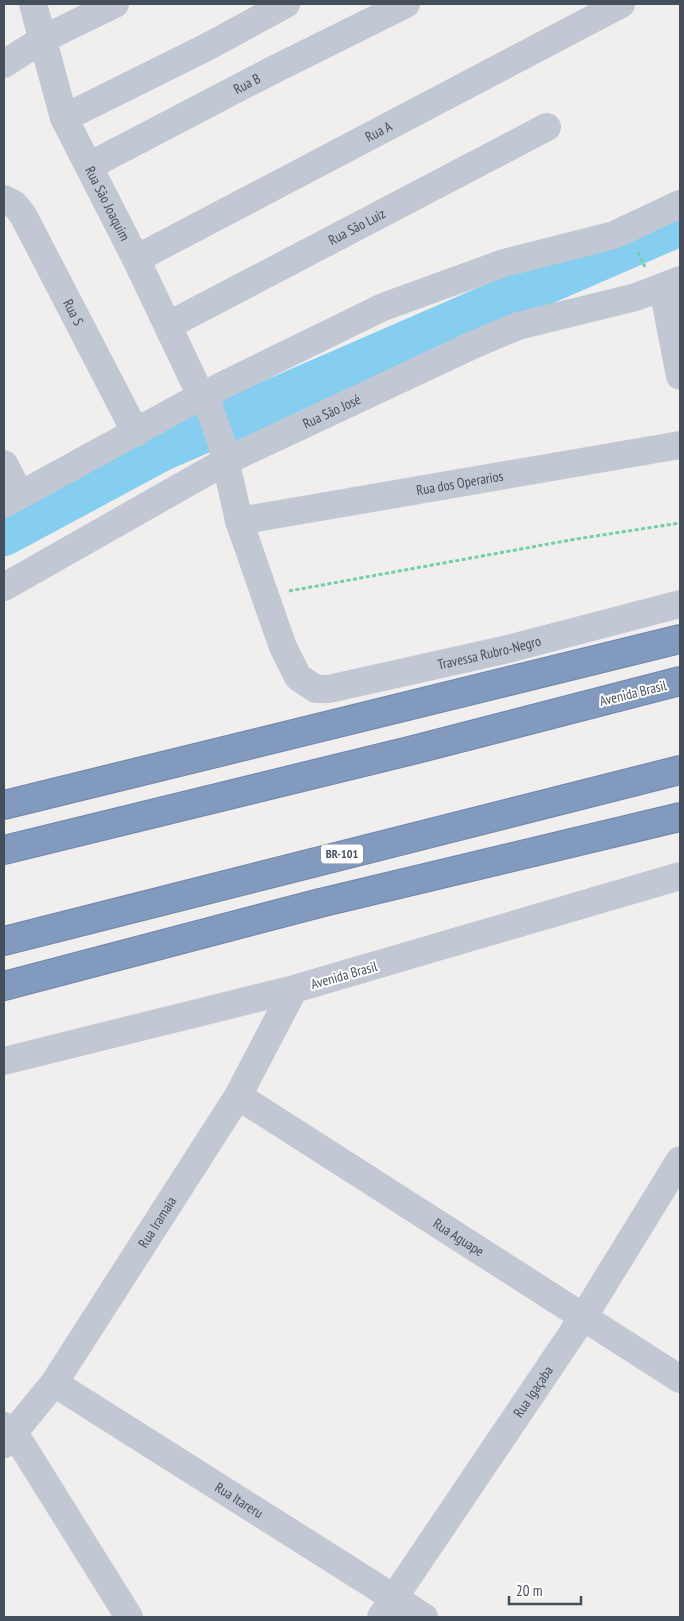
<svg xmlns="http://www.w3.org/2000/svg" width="684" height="1621" font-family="'PT Sans Narrow',sans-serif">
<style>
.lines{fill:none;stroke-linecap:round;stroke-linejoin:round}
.river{stroke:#85cef0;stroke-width:44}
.highway-casing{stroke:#6e85ab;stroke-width:30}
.path{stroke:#70d0ab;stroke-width:3;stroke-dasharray:4 2.5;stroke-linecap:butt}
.minor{stroke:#c1c8d4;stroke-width:28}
.highway{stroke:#839abf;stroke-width:28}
.labels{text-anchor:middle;stroke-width:4;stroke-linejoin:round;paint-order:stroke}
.shield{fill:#fff;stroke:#7d848d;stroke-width:1}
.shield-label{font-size:12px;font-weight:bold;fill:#454f5c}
.street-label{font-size:14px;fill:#454f5c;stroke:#fff}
</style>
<rect width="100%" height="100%" fill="#f1eeee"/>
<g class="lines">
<!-- river -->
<polyline class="river" points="4,534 162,449 680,224"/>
<!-- highway casing -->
<g class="highway-casing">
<g id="highway">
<polyline points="4,805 680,639"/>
<polyline points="4,850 413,750 680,681"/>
<polyline points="4,941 680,770"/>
<polyline points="4,986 320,903 680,817"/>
</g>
</g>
<!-- path -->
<g class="path">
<polyline points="638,252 645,267"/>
<polyline points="289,591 576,539 680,523"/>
</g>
<!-- minor -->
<g class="minor">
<path id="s1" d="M33,4L64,118L136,259L201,396"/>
<polyline points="4,64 43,39 115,4"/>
<polyline points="64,118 207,47 286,4"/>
<path id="s2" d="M89,166L271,71L406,4"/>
<path id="s3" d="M4,199L14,204L23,215L136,433"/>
<path id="s4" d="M136,259L621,4"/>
<polyline points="663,288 680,376"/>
<path id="s5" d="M169,325L547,127"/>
<path id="s6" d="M208,403L222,445L239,521L283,647L298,677L316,689H329L508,649L680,604"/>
<polyline points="4,464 20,495"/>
<polyline points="4,504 201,396 383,307 504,263 614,235 680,204"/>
<path id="s7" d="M239,521L680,445"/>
<path id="s8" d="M4,587L226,461L475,344L518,326L636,297L680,280"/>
<polyline points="4,1061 294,989 680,876"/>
<path id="s9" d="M238,1096L680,1379"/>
<path id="s10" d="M54,1383L424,1617"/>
<polyline points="4,1426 13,1431 129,1617"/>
<path id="s11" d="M4,1444L54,1383L238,1096L294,989"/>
<path id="s12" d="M381,1617L584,1316L680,1160"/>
</g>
<!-- highway -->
<use href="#highway" class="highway"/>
</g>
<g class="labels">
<!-- shield labels -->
<rect class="shield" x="321" y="844.5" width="42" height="19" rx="4"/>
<g class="shield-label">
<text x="342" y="858">BR-101</text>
</g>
<!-- street labels -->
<g class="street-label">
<text dy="5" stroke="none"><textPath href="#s2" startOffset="178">Rua B</textPath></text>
<text dy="5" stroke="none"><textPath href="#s4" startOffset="274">Rua A</textPath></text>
<text dy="5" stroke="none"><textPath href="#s1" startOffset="214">Rua São Joaquim</textPath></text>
<text dy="5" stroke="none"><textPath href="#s5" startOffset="212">Rua São Luiz</textPath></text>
<text dy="5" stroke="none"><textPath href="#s3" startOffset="135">Rua S</textPath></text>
<text dy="5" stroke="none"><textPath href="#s8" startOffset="372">Rua São José</textPath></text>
<text dy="5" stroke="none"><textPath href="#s7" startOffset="224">Rua dos Operarios</textPath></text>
<text dy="5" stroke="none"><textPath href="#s6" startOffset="488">Travessa Rubro-Negro</textPath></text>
<text transform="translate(633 693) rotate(-14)" y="5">Avenida Brasil</text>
<text transform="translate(344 975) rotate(-16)" y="5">Avenida Brasil</text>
<text dy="5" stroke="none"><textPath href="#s11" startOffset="270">Rua Iramaia</textPath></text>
<text dy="5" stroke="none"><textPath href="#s9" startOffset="262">Rua Aguape</textPath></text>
<text dy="5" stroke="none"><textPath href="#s12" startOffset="272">Rua Igaçaba</textPath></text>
<text dy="5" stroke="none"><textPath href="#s10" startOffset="219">Rua Itareru</textPath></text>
</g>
</g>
<!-- border -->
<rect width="684" height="1621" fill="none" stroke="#454f5c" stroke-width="10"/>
<!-- scale -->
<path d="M509 1596v8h72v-8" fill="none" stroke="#454f5c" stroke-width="2.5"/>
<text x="516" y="1596" font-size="15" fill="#454f5c" stroke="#ffffff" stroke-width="4" paint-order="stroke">20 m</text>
</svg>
